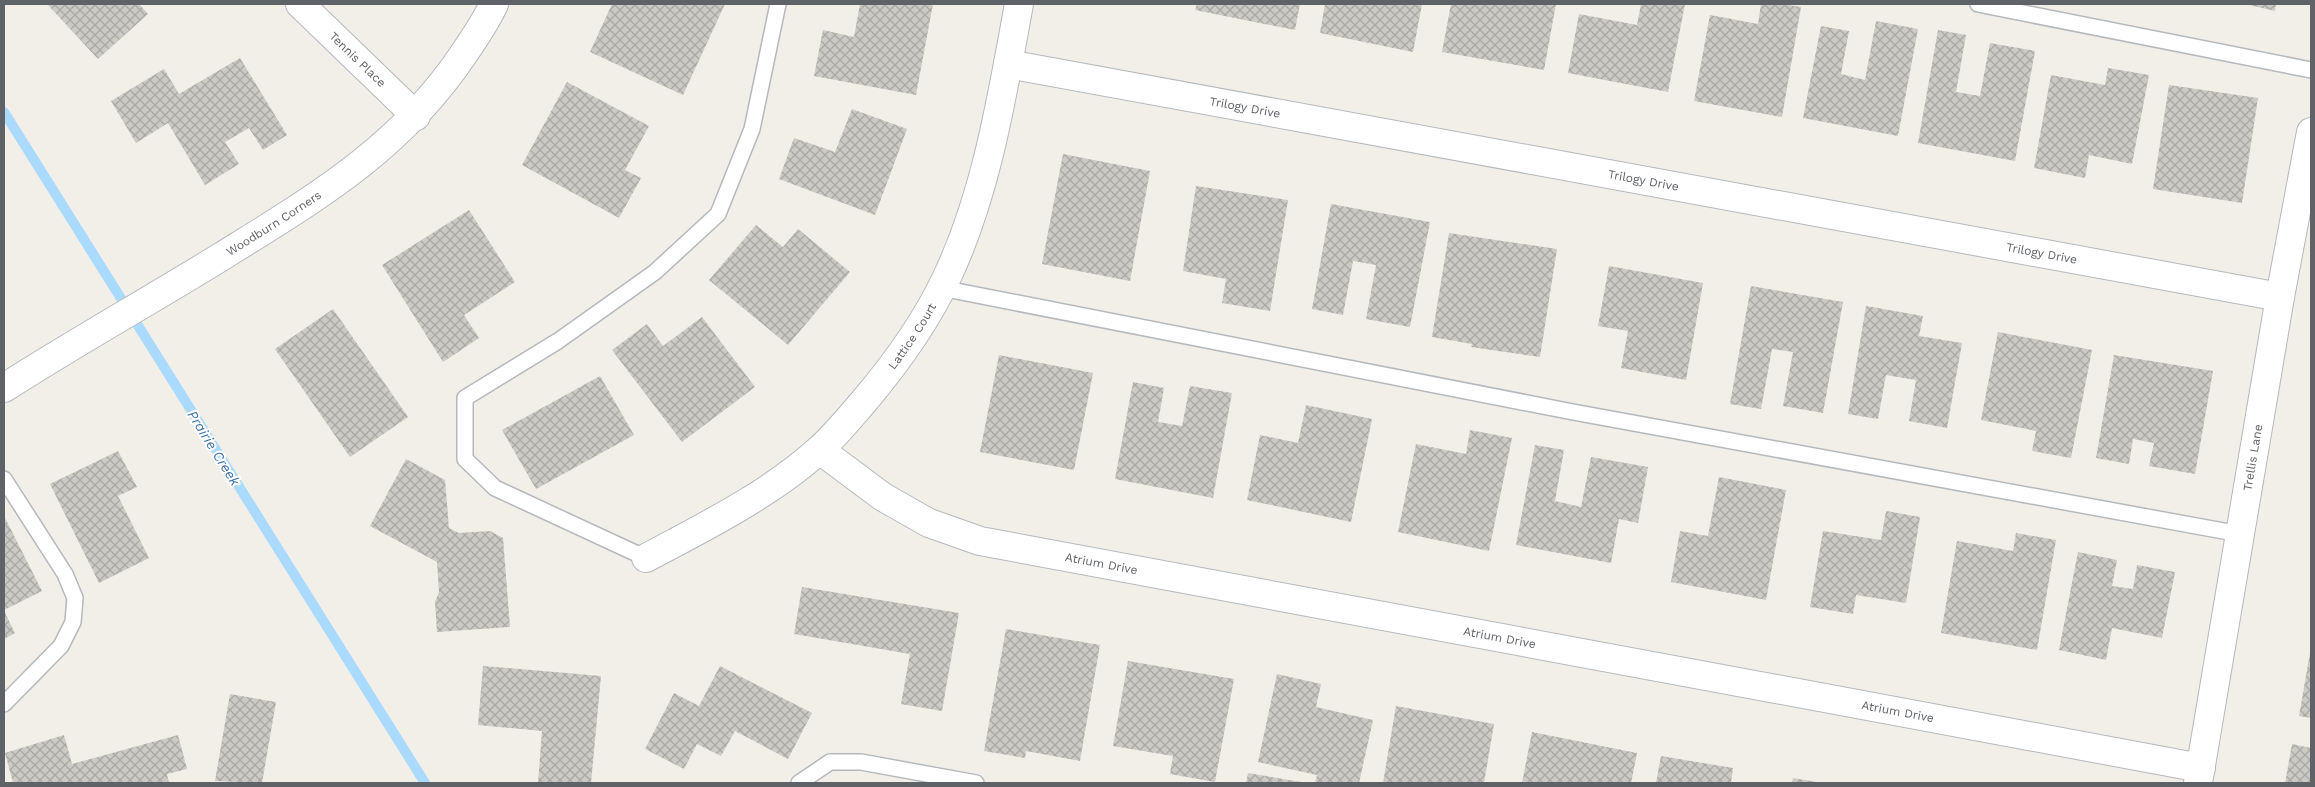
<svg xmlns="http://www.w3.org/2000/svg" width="2315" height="787" font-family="'Work Sans',sans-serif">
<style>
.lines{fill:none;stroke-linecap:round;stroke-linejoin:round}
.stream{stroke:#aadaff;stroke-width:10}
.building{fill:url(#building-cross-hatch)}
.service-casing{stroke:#b5b8bc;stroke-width:18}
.minor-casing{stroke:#b5b8bc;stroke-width:30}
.service{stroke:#fff;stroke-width:15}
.minor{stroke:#fff;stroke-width:28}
.labels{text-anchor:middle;stroke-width:4;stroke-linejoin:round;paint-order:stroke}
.street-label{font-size:12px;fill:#5f6368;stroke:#fff}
.water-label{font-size:14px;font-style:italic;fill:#4174aa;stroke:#fff}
</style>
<defs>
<pattern id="building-cross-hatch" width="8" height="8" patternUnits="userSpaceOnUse" patternTransform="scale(1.25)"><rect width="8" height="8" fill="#cccac5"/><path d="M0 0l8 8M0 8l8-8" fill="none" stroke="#a9a8a4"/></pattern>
</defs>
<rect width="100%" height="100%" fill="#f1efe8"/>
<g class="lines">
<!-- stream -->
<polyline class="stream" points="4,112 425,783"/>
</g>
<!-- building -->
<g class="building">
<polygon points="47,4 139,4 148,14 98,59"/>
<polygon points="612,4 725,4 683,95 590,52"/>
<polygon points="860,4 933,4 916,95 814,76 823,30 854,37"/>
<polygon points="1197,4 1300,4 1295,30 1195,10"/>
<polygon points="1325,4 1422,4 1413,52 1320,33"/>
<polygon points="1451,4 1556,4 1544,70 1442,52"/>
<polygon points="1641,4 1685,4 1668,92 1568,73 1579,14 1637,25"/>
<polygon points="1761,4 1782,4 1801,7 1782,117 1694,101 1710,15 1758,24"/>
<polygon points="2245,4 2276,4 2275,11"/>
<polygon points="1876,21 1918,29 1898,136 1803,118 1821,26 1849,31 1841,74 1865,80"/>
<polygon points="1938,30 1966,35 1956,92 1980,96 1990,43 2035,51 2015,161 1918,143"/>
<polygon points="240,58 287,135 263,150 249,128 225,142 239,164 205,185 168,123 136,143 111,101 164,69 179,94"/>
<polygon points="2108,68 2149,75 2132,164 2089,155 2085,178 2034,168 2051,75 2105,85"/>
<polygon points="567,82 649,126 625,170 641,178 619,218 522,165"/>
<polygon points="2169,85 2258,98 2242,203 2153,189"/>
<polygon points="852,109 907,129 875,215 779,179 794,138 835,152"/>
<polygon points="1063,154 1150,171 1130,281 1042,264"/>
<polygon points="1196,186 1288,200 1270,311 1222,303 1226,279 1183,271"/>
<polygon points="1331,204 1430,222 1410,327 1366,319 1376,265 1353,261 1343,315 1312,309"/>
<polygon points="469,210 515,282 464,315 479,338 443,362 382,265"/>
<polygon points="756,225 783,247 798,229 850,272 788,345 709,280"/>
<polygon points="1449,233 1557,249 1540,357 1471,347 1472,344 1432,337"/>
<polygon points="1609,266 1703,283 1686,380 1621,368 1628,331 1598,326"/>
<polygon points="1751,286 1843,302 1823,413 1783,406 1793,352 1772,349 1761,409 1730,404"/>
<polygon points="1866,306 1923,316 1919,336 1962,343 1947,428 1909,421 1916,380 1886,375 1878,419 1848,414"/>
<polygon points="333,309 408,417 350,457 275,349"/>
<polygon points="702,317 755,387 682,442 612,350 647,324 663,346"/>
<polygon points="1998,332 2092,350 2071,458 2032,451 2036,431 1981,420"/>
<polygon points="999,355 1093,373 1074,470 980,452"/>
<polygon points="2114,355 2213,371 2195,474 2149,466 2154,443 2133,439 2129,464 2096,458"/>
<polygon points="600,376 634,435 536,489 502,430"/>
<polygon points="1133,382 1164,388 1158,422 1182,426 1190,386 1232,393 1213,498 1115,479"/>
<polygon points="1306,405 1372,419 1351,522 1247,500 1260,435 1298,443"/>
<polygon points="1470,430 1512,438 1489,551 1398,532 1416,444 1466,454"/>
<polygon points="1535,445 1564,450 1555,501 1581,507 1591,457 1648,467 1638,523 1619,519 1611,563 1516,545"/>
<polygon points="118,451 137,487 118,496 149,558 99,583 50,484"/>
<polygon points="406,459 445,480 449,528 459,533 490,531 503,538 510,627 437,632 435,602 439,592 437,562 370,526"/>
<polygon points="1719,477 1786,490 1766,600 1671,582 1680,531 1708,536"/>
<polygon points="1886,511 1920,517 1906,603 1856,595 1853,614 1810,607 1823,531 1881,540"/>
<polygon points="4,516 42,591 4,610"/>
<polygon points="2016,533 2056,540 2037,650 1941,633 1957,541 2013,551"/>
<polygon points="2078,552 2117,560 2112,586 2133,589 2137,565 2175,572 2162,638 2112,628 2106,660 2059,650"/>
<polygon points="802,587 959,613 942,711 901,704 910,654 794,634"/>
<polygon points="4,611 15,633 4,639"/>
<polygon points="1006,629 1100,645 1080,761 1026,751 1025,758 984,751"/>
<polygon points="2310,653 2311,653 2311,718 2299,716"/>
<polygon points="1128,661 1234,679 1215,782 1170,774 1173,756 1113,746"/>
<polygon points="483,666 601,676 591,783 538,783 542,731 478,725"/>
<polygon points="720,666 812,713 788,759 735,731 721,756 697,744 684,769 645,749 674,693 699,706"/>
<polygon points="1277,674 1321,684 1316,707 1373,720 1359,783 1315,783 1317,775 1258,762"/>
<polygon points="230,694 276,702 262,783 215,781"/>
<polygon points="1396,706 1494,724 1484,783 1383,783"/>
<polygon points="1532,732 1637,753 1631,783 1522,783"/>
<polygon points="64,735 72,764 178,735 187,769 167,774 169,783 13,783 5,753"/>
<polygon points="2292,744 2311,748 2311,783 2285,783"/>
<polygon points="1661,756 1733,768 1731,783 1656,783"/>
<polygon points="1248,773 1301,782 1301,783 1246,783"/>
<polygon points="1793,778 1817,782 1817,783 1792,783"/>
</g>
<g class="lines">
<!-- service casing -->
<g class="service-casing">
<g id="service">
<polyline points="1978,4 2311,70"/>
<polyline points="941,288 1573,412 2240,534"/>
<polyline points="4,479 65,574 75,598 73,622 61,646 4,704"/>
<polyline points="646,558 495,488 465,459 465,398 558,341 655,272 718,214 752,129 778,4"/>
<polyline points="799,783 830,762 861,762 976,783"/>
</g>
</g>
<!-- minor casing -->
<g class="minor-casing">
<g id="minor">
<path id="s1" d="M300,4L416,116"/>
<path id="s2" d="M1008,64L2280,297"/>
<path id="s3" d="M4,388C76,342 151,300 224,255C319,196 402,147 465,52C476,36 486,21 494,4"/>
<path id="s4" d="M820,450L883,497L929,523L980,541L2201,768"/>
<path id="s5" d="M646,558C706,526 769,495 819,450C836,435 851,416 865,400C897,362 926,322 947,277C987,192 1002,96 1019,4"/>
<path id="s6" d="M2198,783L2280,297L2311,132"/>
</g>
</g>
<!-- service -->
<use href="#service" class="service"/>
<!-- minor -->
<use href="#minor" class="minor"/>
</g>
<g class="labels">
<!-- street labels -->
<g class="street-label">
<text dy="4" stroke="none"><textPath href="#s1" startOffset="80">Tennis Place</textPath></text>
<text dy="4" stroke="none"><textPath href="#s2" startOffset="241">Trilogy Drive</textPath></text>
<text dy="4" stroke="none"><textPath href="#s2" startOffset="646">Trilogy Drive</textPath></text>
<text dy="4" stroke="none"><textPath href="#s3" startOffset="316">Woodburn Corners</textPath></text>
<text dy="4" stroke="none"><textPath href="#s2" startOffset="1051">Trilogy Drive</textPath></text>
<text dy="4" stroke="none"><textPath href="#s5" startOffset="352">Lattice Court</textPath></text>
<text dy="4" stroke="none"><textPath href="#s6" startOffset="330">Trellis Lane</textPath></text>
<text dy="4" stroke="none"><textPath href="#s4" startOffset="309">Atrium Drive</textPath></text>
<text dy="4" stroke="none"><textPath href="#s4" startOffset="714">Atrium Drive</textPath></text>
<text dy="4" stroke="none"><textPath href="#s4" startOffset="1119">Atrium Drive</textPath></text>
</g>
<!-- water labels -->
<g class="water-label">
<text transform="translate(214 448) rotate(58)" y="5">Prairie Creek</text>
</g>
</g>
<!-- border -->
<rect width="2315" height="787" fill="none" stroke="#5f6368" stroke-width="10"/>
</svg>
